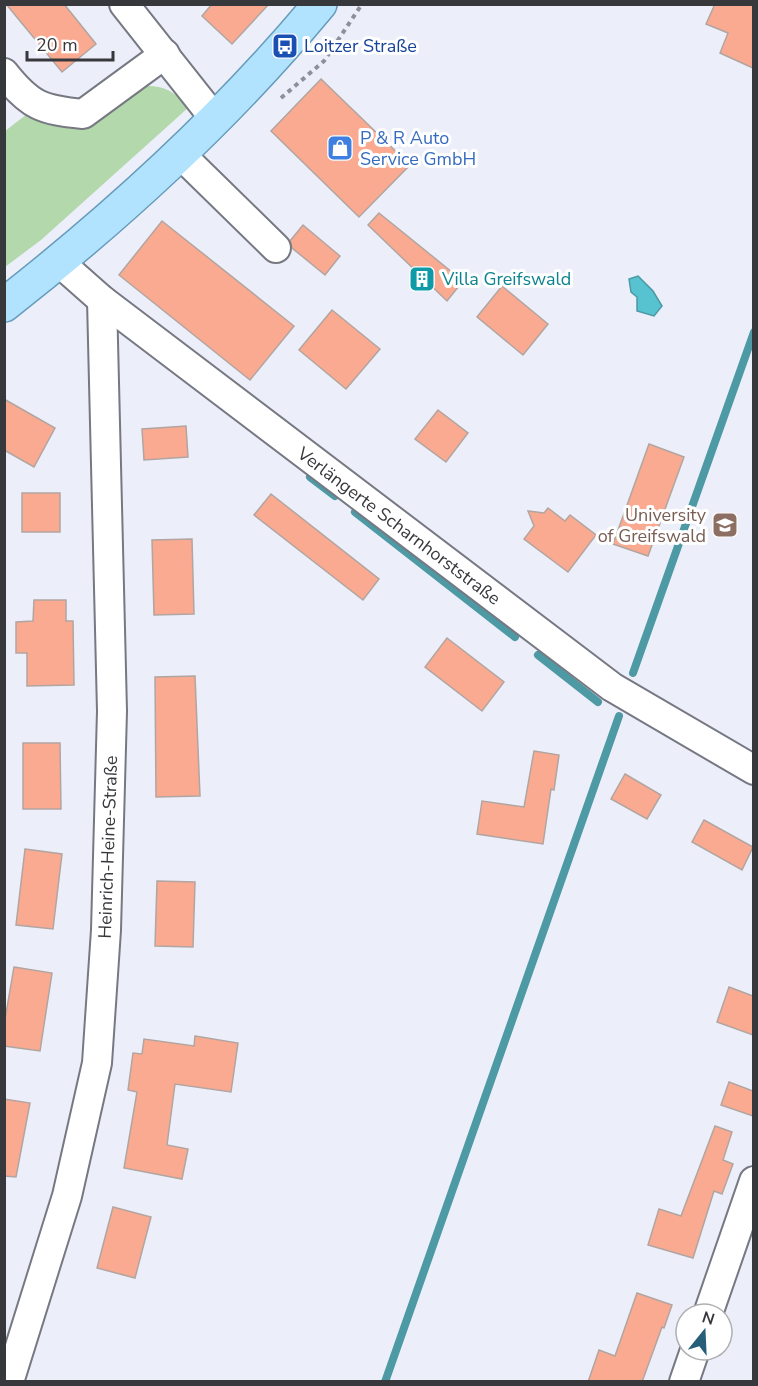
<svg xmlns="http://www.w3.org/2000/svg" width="758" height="1386" font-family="'Nunito Sans',sans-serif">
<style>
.green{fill:#b3d8ac}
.water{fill:#57c2d0;stroke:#4d99a4;stroke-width:1.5}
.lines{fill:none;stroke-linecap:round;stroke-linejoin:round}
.stream{stroke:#4d99a4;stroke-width:8}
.building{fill:#f9aa91;stroke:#b2a5a1;stroke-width:1.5}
.minor-casing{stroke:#767882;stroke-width:32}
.major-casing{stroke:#669bb9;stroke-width:36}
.path{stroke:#8e9097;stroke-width:4;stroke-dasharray:4.5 4.5;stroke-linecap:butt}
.minor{stroke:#fff;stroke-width:28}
.major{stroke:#b2e3fe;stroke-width:33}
.labels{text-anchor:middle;stroke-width:6;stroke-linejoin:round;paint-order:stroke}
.transit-label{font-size:18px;fill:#164399;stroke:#fff;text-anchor:start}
.shop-label{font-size:18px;fill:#366cbe;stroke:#fff;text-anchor:start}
.culture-label{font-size:18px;fill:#0d838f;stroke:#fff;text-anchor:start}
.education-label{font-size:18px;fill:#785e54;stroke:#fff;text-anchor:end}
.street-label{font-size:18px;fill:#37383c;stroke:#fff}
</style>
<rect width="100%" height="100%" fill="#eceffa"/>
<!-- green -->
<path class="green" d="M146,86C168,86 174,93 189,107L41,240L5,267V131L35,108L119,99Z"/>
<!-- water -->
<polygon class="water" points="638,276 653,291 662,306 654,316 637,311 637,297 631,292 629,279"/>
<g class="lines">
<!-- stream -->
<g class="stream">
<polyline points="310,477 335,496"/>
<polyline points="355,512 515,637"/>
<polyline points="538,655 598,702"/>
<polyline points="633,673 754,332"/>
<polyline points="385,1382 619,716"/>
</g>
</g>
<!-- building -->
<g class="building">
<polygon points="6,4 64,4 96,44 62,72"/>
<polygon points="212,4 269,4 232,44 202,16"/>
<polygon points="715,4 753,4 753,68 720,53 728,33 706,24"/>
<polygon points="321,79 410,165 359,217 271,131"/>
<polygon points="379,213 463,281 447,301 368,225"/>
<polygon points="162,221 294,326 250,380 119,275"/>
<polygon points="303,225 340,256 325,275 292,248 290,241"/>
<polygon points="502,286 548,324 523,355 477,317"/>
<polygon points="332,310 380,349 346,389 299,350"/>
<polygon points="4,399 55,428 34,467 4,450"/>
<polygon points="438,410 468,433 446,462 415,439"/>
<polygon points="186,426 188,457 144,460 142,429"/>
<polygon points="649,444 684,457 648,556 613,544"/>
<rect x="22" y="493" width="38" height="39"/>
<polygon points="271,494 379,579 363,600 254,515"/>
<polygon points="548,508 565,521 570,515 596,535 568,572 524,539 534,526 528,511 544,513"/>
<polygon points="192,539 194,614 154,615 152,540"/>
<polygon points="34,600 66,600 66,621 73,621 74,685 27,686 27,653 16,653 16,622 33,621"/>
<polygon points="447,638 504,682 482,711 425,667"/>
<polygon points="195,676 200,796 156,797 155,677"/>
<polygon points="23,743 60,743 61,809 23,809"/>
<polygon points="534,751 559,755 554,790 551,789 543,844 477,834 482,801 524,807"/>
<polygon points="625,774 661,795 647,819 611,799"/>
<polygon points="704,820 753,847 742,870 692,842"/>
<polygon points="25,849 62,854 53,929 16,925"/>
<polygon points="157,881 195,882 193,947 155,946"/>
<polygon points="14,967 52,973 40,1051 4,1046 4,1025"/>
<polygon points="729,987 753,996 753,1035 717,1022"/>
<polygon points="195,1036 238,1043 231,1092 175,1084 167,1145 188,1149 182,1179 124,1168 137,1092 128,1090 133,1053 142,1054 144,1039 194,1046"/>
<polygon points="729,1082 753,1091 753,1116 721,1105"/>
<polygon points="4,1099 30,1103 16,1177 4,1176"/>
<polygon points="715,1126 732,1132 723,1160 733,1164 722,1194 714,1191 693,1258 648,1245 659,1209 681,1216"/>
<polygon points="113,1207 151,1217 135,1278 97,1268"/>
<polygon points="637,1293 672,1305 664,1328 662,1327 642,1382 588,1382 599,1350 615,1356"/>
</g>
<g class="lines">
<!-- minor casing -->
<g class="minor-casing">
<g id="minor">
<polyline points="124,4 215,119"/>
<path d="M4,73C30,106 42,110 83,114L165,54"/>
<polyline points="180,154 276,248"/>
<polyline points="59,262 102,300 612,687 754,770"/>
<polyline points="708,1314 754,1181"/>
<polyline points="9,1382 67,1196 97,1063 106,930 112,711 102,300"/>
<polyline points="684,1382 695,1350"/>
</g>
</g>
<!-- major casing -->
<g class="major-casing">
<path id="major" d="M4,305C119,215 227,116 320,4"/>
</g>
<!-- path -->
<polyline class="path" points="281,98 324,61 362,4"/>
<!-- minor -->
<use href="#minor" class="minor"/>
<!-- major -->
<use href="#major" class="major"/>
</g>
<!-- icons -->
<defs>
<g id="bus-square" transform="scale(1.35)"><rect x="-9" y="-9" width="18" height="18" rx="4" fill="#1a4fb4" stroke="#fff"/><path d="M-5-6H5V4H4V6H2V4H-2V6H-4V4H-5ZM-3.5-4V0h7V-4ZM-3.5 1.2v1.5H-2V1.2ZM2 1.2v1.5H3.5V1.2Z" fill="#fff"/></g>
<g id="shop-square" transform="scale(1.35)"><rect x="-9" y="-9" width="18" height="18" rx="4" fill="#3f7fe0" stroke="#fff"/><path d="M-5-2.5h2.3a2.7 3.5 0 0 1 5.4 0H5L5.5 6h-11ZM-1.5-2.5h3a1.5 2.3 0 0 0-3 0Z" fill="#fff"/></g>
<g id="building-square" transform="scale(1.35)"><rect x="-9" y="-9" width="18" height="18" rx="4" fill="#0f9aa8" stroke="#fff"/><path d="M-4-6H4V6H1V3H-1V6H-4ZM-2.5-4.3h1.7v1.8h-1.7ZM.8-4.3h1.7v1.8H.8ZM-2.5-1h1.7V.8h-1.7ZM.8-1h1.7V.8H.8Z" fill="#fff"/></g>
<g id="university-square" transform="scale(1.35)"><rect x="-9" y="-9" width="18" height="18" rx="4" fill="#8d6e63" stroke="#fff"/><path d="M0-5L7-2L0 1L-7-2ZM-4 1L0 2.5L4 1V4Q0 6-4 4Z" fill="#fff"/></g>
</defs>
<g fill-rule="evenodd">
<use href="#bus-square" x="285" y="46"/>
<use href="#shop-square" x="340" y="148"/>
<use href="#building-square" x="422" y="279"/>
<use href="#university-square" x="725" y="525"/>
</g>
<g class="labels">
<!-- transit labels -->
<g class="transit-label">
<text x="304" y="52">Loitzer Straße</text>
</g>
<!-- shop labels -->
<g class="shop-label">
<text x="360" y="144">P &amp; R Auto<tspan x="360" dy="21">Service GmbH</tspan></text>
</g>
<!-- culture labels -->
<g class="culture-label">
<text x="442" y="285">Villa Greifswald</text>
</g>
<!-- education labels -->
<g class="education-label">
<text x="706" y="521">University<tspan x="706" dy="21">of Greifswald</tspan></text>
</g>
<!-- street labels -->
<g class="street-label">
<text transform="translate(399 526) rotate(37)" y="6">Verlängerte Scharnhorststraße</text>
<text transform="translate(108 847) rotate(-88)" y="6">Heinrich-Heine-Straße</text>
</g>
</g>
<!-- border -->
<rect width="758" height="1386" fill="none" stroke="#37383c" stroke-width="12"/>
<!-- north arrow -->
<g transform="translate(704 1332) rotate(18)"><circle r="28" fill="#ffffff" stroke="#afafb1" stroke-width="1.5"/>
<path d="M0-4.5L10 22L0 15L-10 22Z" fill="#275f79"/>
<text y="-9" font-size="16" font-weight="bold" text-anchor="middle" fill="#37383c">N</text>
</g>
<!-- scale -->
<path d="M27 51v9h86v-9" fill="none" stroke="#37383c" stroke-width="3"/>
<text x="36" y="51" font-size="18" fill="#37383c" stroke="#ffffff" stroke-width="4.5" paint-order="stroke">20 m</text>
</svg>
